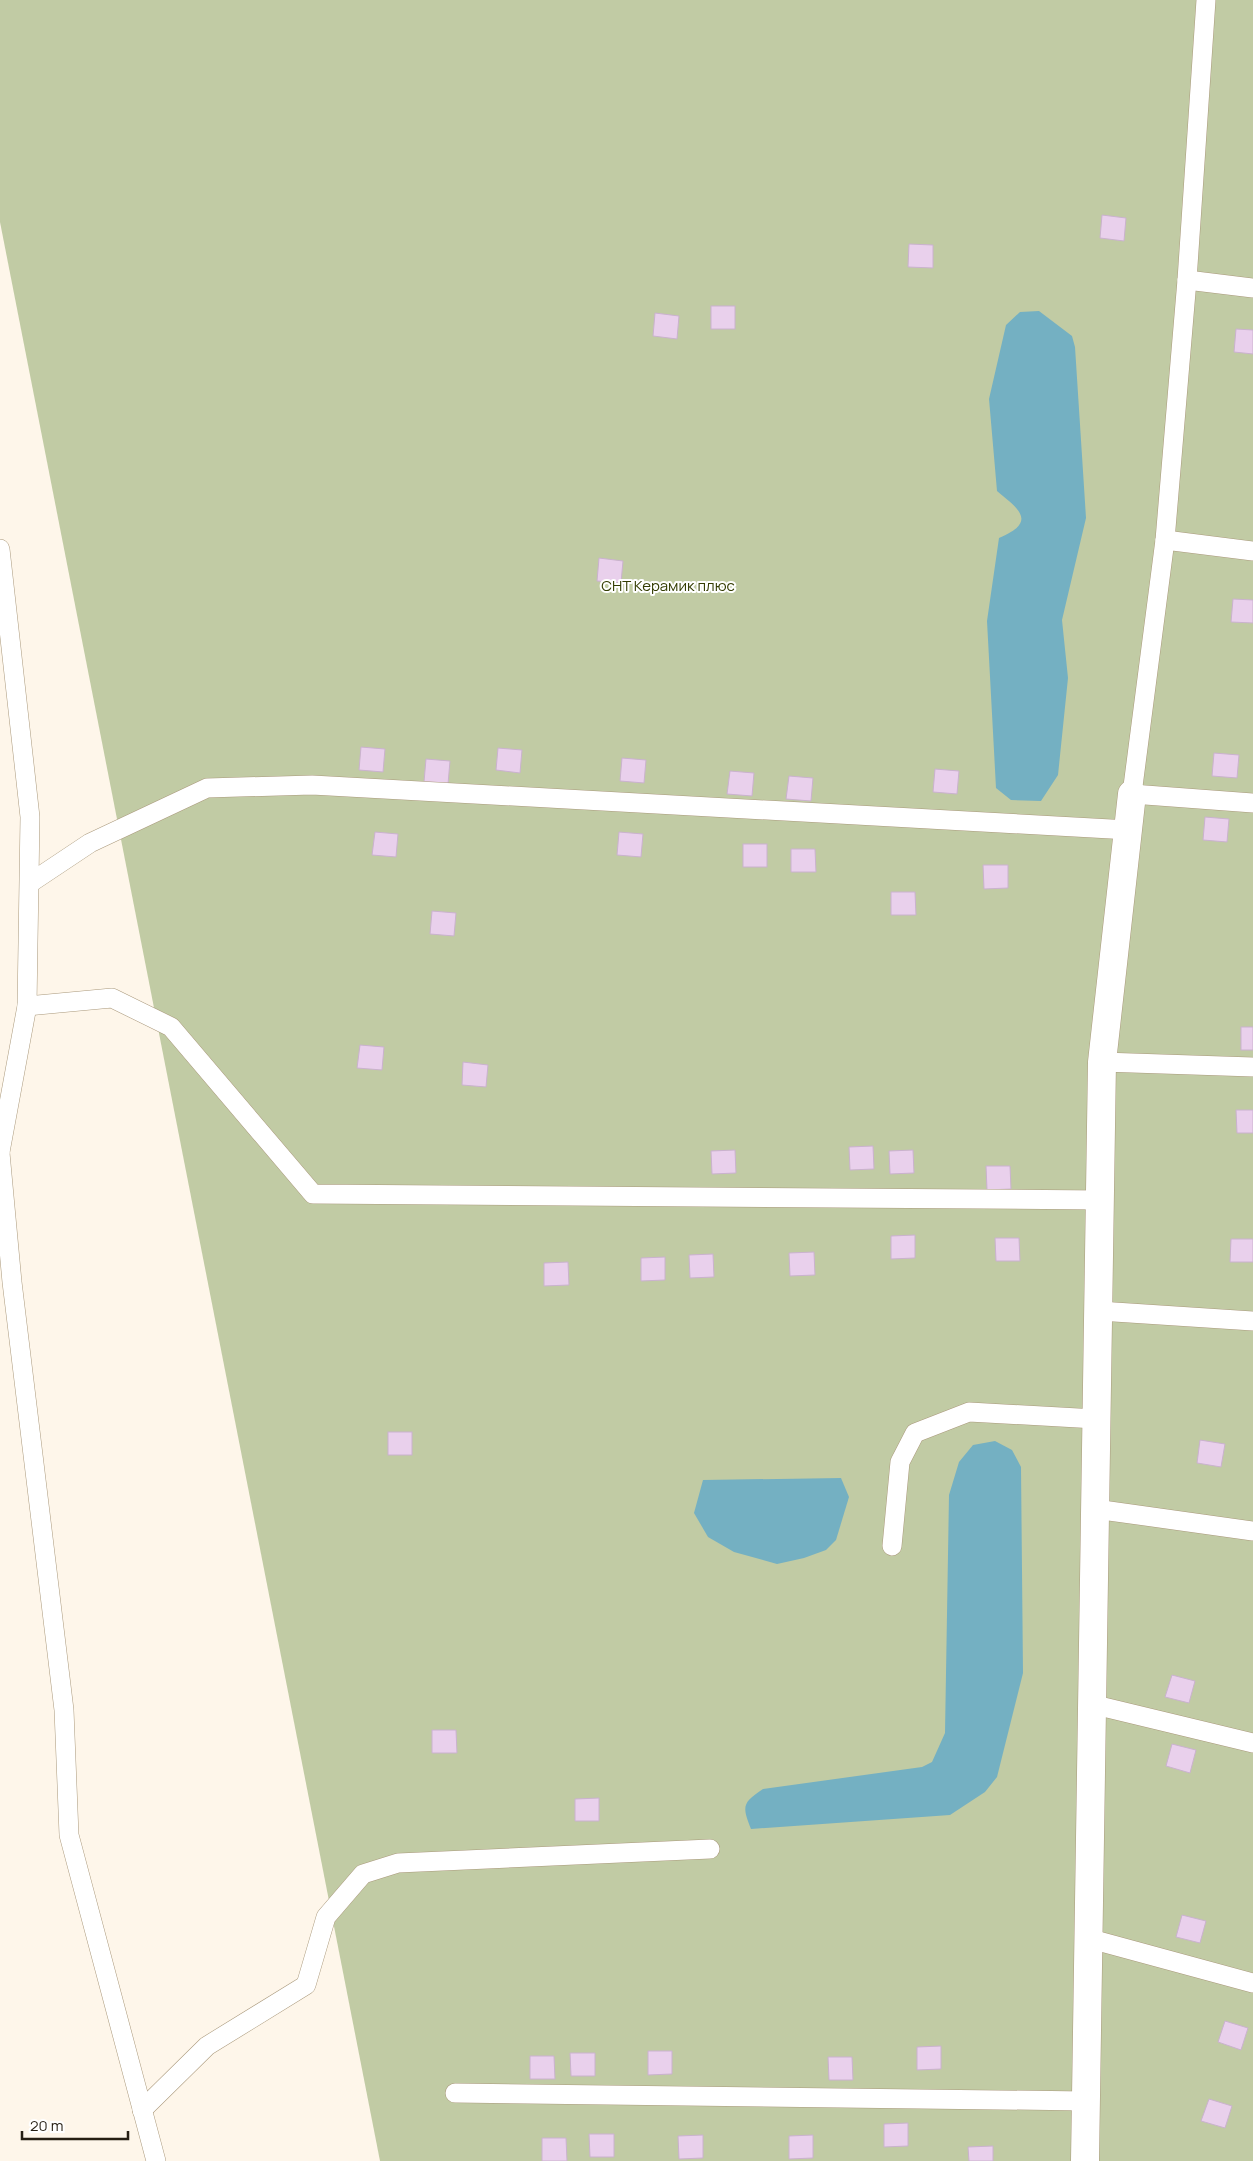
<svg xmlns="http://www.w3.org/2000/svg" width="1253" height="2161" font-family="Manrope,sans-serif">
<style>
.green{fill:#c1cba4}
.water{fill:#74b0c2}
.building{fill:#e9d0ec;stroke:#cab2ce}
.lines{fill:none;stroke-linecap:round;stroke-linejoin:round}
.service-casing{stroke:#aa997c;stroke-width:20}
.minor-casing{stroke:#aa997c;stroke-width:29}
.service{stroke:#fff;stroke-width:19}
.minor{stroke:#fff;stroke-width:28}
.labels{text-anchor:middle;stroke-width:4;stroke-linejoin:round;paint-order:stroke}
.park-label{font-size:15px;fill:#333c02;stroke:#fff}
</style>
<rect width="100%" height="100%" fill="#fef6ea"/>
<!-- green -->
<polygon class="green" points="0,0 1253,0 1253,2161 380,2161 0,222"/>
<!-- water -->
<g class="water">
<path d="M1039,311L1072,336L1075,347L1086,518L1062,620L1068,678L1058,775L1041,801L1011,800L996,788L987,621L999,538C1037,522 1020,510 997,491L989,399L1006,325L1020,312Z"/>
<path d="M995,1441L1012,1450L1021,1467L1023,1673L997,1777L985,1792L950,1815L751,1829C742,1806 742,1803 763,1789L922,1767L932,1762L945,1733L949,1495L959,1462L973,1445Z"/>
<polygon points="841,1478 849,1497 836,1540 826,1550 804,1558 777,1564 734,1552 708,1537 694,1513 703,1480"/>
</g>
<!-- building -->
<g class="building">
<polygon points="1102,215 1126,218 1124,241 1100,238"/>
<polygon points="909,244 933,245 933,268 908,267"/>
<rect x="711" y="306" width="24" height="23"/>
<polygon points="655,313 679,316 677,339 653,336"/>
<polygon points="1236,329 1253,330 1253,354 1234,352"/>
<polygon points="599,558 623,561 621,583 597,581"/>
<polygon points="1233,599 1253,600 1253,623 1231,622"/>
<polygon points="361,747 385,749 383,772 359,770"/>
<polygon points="498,748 522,750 520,773 496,770"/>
<polygon points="1214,753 1239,755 1237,778 1212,776"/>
<polygon points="622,758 646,760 644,783 620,781"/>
<polygon points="426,759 450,761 448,784 424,782"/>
<polygon points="935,769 959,771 957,794 933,792"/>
<polygon points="730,771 754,773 752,796 727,794"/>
<polygon points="789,776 813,778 811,801 786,799"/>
<polygon points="1205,817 1229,819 1227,842 1203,840"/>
<polygon points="375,832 398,834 396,857 372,855"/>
<polygon points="619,832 643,834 641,857 617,855"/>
<rect x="743" y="844" width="24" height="23"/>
<polygon points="791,849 815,849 816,872 791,872"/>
<polygon points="983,865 1008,865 1008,888 984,889"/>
<polygon points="891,892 915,892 916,915 891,915"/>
<polygon points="432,911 456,913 454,936 430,934"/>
<rect x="1241" y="1027" width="12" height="23"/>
<polygon points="360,1045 384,1047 382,1070 357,1068"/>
<polygon points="463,1062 488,1065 486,1087 462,1085"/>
<polygon points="1236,1110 1253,1110 1253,1133 1237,1133"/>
<polygon points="873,1146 874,1169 850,1170 849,1147"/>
<polygon points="735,1150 736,1173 712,1174 711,1151"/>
<polygon points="913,1150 914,1173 890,1174 889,1151"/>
<polygon points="986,1166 1010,1166 1011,1189 987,1190"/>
<polygon points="915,1235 915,1258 891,1259 891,1236"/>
<polygon points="995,1238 1019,1238 1020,1261 996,1261"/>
<polygon points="1231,1239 1253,1239 1253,1262 1230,1262"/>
<polygon points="814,1252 815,1275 790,1276 789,1253"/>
<polygon points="713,1254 714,1277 690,1278 689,1255"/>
<polygon points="665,1257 665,1280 641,1281 641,1258"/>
<polygon points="568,1262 569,1285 544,1286 544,1263"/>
<rect x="388" y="1432" width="24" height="23"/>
<polygon points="1200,1440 1225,1444 1221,1467 1197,1463"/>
<polygon points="1172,1675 1195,1681 1189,1703 1165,1697"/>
<polygon points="432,1730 456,1730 457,1753 432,1753"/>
<polygon points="1172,1744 1196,1750 1190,1773 1166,1766"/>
<polygon points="599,1798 599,1821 575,1821 575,1799"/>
<polygon points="1182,1915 1206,1921 1200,1943 1176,1937"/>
<polygon points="1225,2021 1248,2028 1241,2050 1218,2042"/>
<polygon points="941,2046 941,2069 917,2070 917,2047"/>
<polygon points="648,2051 672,2051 672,2074 648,2075"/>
<polygon points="570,2053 595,2053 595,2076 571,2076"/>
<polygon points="530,2056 554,2056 555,2079 530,2079"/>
<polygon points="828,2057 852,2057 853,2080 829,2080"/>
<polygon points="1209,2099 1232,2106 1225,2128 1201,2121"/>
<polygon points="908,2123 908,2146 884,2147 884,2124"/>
<polygon points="589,2134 614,2134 614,2157 590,2157"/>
<polygon points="703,2135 703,2158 679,2159 678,2136"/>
<polygon points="813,2135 813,2158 789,2159 789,2136"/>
<polygon points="542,2138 566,2138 567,2161 542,2161"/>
<polygon points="993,2146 993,2161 969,2161 968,2147"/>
</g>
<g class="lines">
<!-- service casing -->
<g class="service-casing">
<g id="service">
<polyline points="1206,0 1187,280 1165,540 1132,794 1253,803"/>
<polyline points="1187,280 1253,288"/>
<polyline points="1165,540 1253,551"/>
<polyline points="0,549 30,817 27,1006 0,1152"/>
<polyline points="30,883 90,843 207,788 312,785 1129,830"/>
<polyline points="27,1006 112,998 171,1027 313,1194 1101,1200"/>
<polyline points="1102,1062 1253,1067"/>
<polyline points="0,1153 12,1282 64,1710 69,1835 156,2161"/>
<polyline points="1099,1311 1253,1321"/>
<polyline points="1095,1509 1253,1531"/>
<polyline points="892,1546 900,1462 915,1433 969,1412 1096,1419"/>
<polyline points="1091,1704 1253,1743"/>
<polyline points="1087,1938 1253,1983"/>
<polyline points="455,2093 1085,2101"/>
<polyline points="142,2110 207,2046 306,1985 326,1917 363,1874 398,1863 710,1849"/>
</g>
</g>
<!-- minor casing -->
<g class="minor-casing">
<polyline id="minor" points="1085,2161 1102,1062 1132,794"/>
</g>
<!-- service -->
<use href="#service" class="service"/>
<!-- minor -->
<use href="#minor" class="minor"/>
</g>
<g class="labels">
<!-- park labels -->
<g class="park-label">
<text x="668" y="591">СНТ Керамик плюс</text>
</g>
</g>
<!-- scale -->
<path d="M22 2131v8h106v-8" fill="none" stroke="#261f13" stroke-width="2.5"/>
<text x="30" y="2131" font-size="15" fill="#261f13" stroke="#ffffff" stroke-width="4" paint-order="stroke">20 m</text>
</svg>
